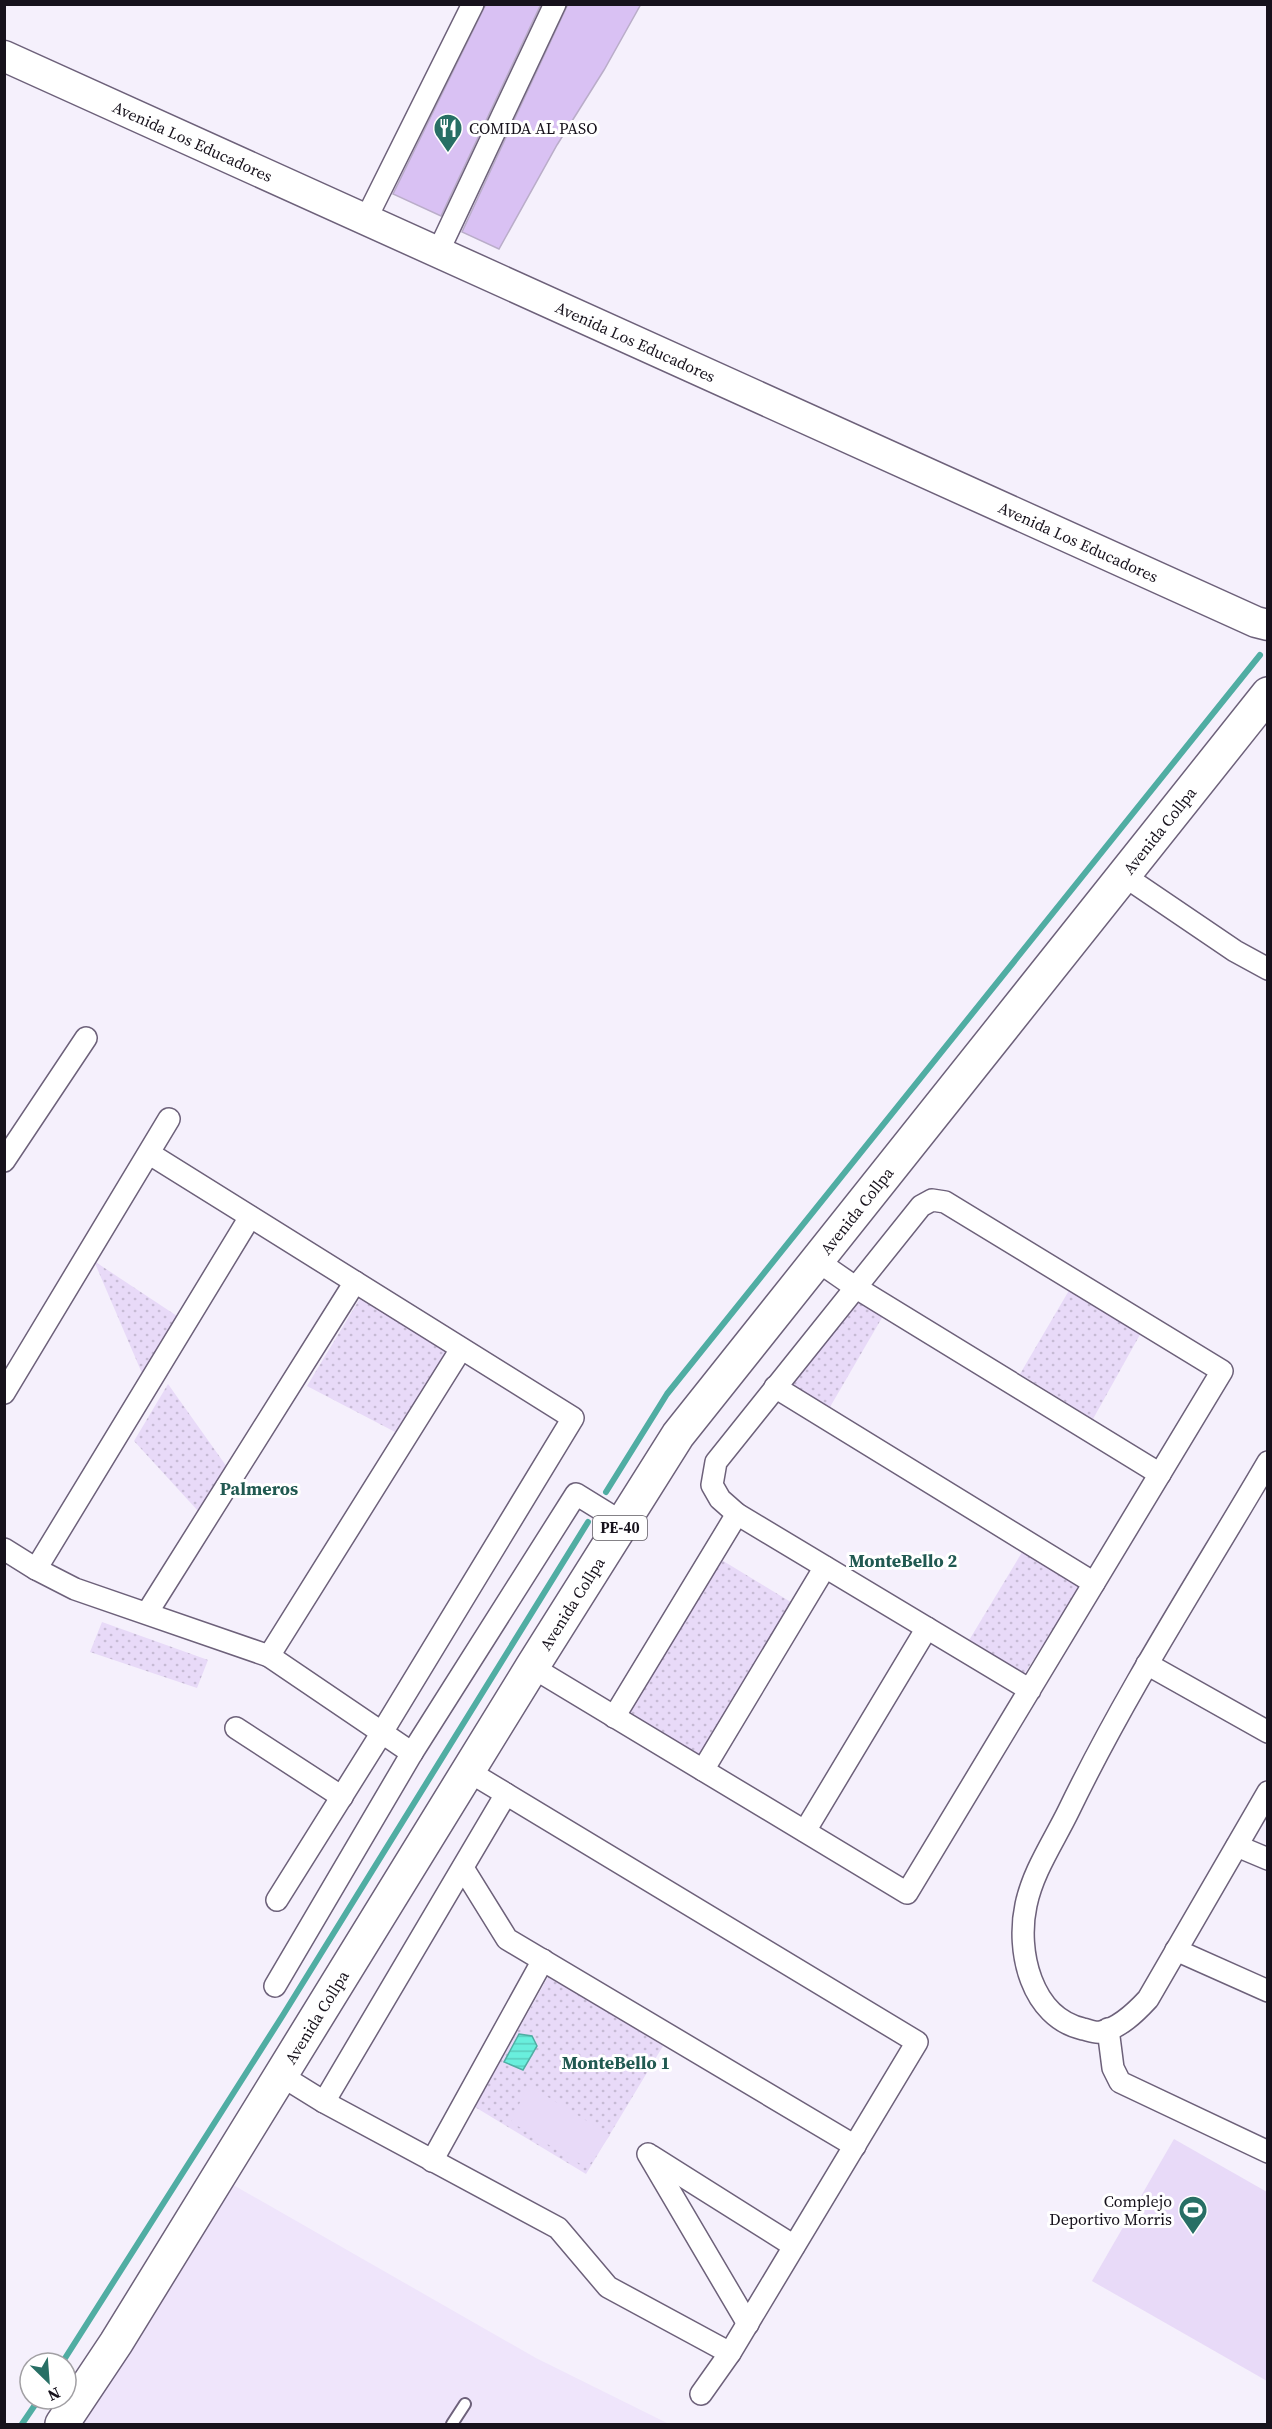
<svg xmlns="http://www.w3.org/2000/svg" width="1272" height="2429" font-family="'Source Serif 4',serif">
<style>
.built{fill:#efe5fb}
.grass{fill:url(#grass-dots)}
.garden{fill:#e8daf8}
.water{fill:url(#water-rules);stroke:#50ada3;stroke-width:1.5}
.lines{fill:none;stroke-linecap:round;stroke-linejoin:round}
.stream{stroke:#50ada3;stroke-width:6}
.building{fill:#d9c1f3;stroke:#baadc9;stroke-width:1.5}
.lane-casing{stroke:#6d617a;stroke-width:14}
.street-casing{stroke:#6d617a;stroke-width:24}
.secondary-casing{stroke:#6d617a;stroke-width:33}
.primary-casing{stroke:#6d617a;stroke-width:36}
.lane{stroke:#fff;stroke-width:10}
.street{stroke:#fff;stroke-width:21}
.secondary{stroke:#fff;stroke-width:30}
.primary{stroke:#fff;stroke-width:33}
.labels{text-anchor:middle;stroke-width:6;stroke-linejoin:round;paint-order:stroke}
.shield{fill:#fff;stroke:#5d5960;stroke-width:1.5}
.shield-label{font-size:15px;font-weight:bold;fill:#17121c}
.poi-label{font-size:16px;fill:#17121c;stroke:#fff;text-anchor:start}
.street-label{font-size:16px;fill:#17121c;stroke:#fff}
.neighbourhood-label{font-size:18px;font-weight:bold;fill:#215951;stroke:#fff}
</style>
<defs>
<pattern id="grass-dots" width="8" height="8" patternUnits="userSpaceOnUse" patternTransform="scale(1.5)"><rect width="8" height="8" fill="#e8daf8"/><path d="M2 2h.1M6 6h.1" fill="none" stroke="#c6bad4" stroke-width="1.8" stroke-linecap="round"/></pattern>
<pattern id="water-rules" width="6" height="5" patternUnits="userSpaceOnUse" patternTransform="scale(1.5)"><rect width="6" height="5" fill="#69efdd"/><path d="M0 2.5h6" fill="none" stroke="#5accbd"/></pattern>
</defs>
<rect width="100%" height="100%" fill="#f5f0fc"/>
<!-- built -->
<polygon class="built" points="228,2182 536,2358 669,2424 71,2424"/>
<!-- grass -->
<g class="grass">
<polygon points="94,1261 180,1318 144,1378"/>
<polygon points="1071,1287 1142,1331 1093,1419 1020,1374"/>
<polygon points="362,1295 450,1352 397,1433 307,1386"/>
<polygon points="857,1301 883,1316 830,1407 791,1384"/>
<polygon points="168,1384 227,1467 199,1512 134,1441"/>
<polygon points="1024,1549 1082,1584 1023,1676 968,1642"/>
<polygon points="720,1559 794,1604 700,1758 627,1714"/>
<polygon points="102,1622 208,1660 197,1688 90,1652"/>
<polygon points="549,1975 663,2046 586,2174 475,2107"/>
</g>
<!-- garden -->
<g class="garden">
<polygon points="528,2085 610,2135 587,2168 511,2122"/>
<polygon points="1174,2139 1267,2192 1267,2381 1092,2281"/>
</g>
<!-- water -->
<polygon class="water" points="519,2034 532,2036 537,2046 523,2070 504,2062"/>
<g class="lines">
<!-- stream -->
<g class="stream">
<polyline points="606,1492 667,1394 1260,655"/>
<polyline points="62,2363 283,2015 588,1522"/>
<polyline points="22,2424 39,2399"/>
</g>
</g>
<!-- building -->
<g class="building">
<polygon points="486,4 541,4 441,216 393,194"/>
<polygon points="568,4 641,4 604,70 557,145 499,249 462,232"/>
</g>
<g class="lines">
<!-- lane casing -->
<g class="lane-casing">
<polyline id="lane" points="452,2424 465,2404"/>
</g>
<!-- street casing -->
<g class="street-casing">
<g id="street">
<polyline points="366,219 473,4"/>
<polyline points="438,252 555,4"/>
<polyline points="1123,875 1235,951 1268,969"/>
<polyline points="150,1154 573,1418 381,1734 277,1900"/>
<polyline points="4,1161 86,1038"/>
<polyline points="816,1260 855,1287 1160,1474"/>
<polyline points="775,1387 1094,1583"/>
<polyline points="4,1393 169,1119"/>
<path d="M1268,1462C1200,1578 1127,1690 1069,1810C1054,1841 1033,1871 1026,1905C1016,1951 1031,2017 1083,2029C1088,2030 1095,2033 1100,2032C1119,2029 1136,2012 1148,1999L1268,1792"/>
<polyline points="4,1549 36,1569 75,1589 269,1656 412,1753"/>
<polyline points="36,1569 250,1217"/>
<polyline points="147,1613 355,1282"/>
<polyline points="269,1656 461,1349"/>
<polyline points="1147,1664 1268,1732"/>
<polyline points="532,1667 907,1893 1222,1371 945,1202 932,1200 921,1206 716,1462 712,1485 720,1499 737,1514 1030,1690"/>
<polyline points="614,1717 737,1514"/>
<polyline points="236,1728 342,1797"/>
<polyline points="703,1770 825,1567"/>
<polyline points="468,1771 917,2042 730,2353 701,2394"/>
<polyline points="805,1831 927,1628"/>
<polyline points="1237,1846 1268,1859"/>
<polyline points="463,1868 507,1939 855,2146"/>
<polyline points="1176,1950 1268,1991"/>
<polyline points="275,1986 412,1753 576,1494 623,1523"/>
<polyline points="1108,2029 1113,2068 1120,2082 1268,2152"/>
<polyline points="282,2076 324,2102 558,2228 608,2287 730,2353"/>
<polyline points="324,2102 506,1794"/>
<polyline points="648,2154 748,2324"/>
<polyline points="651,2156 794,2246"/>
<polyline points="432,2161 543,1960"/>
</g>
</g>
<!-- secondary casing -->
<g class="secondary-casing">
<g id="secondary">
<path id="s1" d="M4,56L1256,622L1268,625"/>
</g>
</g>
<!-- primary casing -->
<g class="primary-casing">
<g id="primary">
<path id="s2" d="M62,2424L116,2343L532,1667L678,1435L1268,694"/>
</g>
</g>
<!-- lane -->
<use href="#lane" class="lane"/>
<!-- street -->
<use href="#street" class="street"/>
<!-- secondary -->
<use href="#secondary" class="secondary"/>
<!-- primary -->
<use href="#primary" class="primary"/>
</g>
<!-- icons -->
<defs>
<g id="restaurant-pin" transform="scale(1.5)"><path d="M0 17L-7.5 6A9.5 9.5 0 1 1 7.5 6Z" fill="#286f65" stroke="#fff"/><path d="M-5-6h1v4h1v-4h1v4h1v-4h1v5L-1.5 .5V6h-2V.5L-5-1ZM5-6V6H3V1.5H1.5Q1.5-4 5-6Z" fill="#fff"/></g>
<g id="stadium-pin" transform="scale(1.5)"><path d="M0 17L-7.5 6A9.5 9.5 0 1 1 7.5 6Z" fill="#286f65" stroke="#fff"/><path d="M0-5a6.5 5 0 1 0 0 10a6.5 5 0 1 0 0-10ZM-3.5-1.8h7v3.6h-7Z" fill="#fff"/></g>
</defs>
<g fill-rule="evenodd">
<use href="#restaurant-pin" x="448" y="128"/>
<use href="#stadium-pin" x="1193" y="2210"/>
</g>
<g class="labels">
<!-- shield labels -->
<rect class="shield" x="593" y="1516" width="54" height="24" rx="4.5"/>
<g class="shield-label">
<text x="620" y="1533">PE-40</text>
</g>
<!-- poi labels -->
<g class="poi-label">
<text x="469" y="134">COMIDA AL PASO</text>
<text x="1172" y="2207" text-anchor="end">Complejo<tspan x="1172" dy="18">Deportivo Morris</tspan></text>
</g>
<!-- street labels -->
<g class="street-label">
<text dy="6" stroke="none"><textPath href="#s1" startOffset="207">Avenida Los Educadores</textPath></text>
<text dy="6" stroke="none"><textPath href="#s1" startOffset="693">Avenida Los Educadores</textPath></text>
<text dy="6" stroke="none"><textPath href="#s1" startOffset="1179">Avenida Los Educadores</textPath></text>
<text dy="6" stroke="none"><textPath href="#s2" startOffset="1938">Avenida Collpa</textPath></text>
<text dy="6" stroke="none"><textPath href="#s2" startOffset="1452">Avenida Collpa</textPath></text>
<text dy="6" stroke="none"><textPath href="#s2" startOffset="966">Avenida Collpa</textPath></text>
<text dy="6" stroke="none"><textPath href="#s2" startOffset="480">Avenida Collpa</textPath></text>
</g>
<!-- neighbourhood labels -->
<g class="neighbourhood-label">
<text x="259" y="1495">Palmeros</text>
<text x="903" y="1567">MonteBello 2</text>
<text x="616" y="2069">MonteBello 1</text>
</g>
</g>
<!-- border -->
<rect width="1272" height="2429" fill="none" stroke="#17121c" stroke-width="12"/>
<!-- north arrow -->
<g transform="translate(48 2381) rotate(155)"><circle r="28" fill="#ffffff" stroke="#a2a0a4" stroke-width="1.5"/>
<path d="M0-4.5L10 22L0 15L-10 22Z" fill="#286f65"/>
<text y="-9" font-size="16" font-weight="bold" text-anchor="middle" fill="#17121c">N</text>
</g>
</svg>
